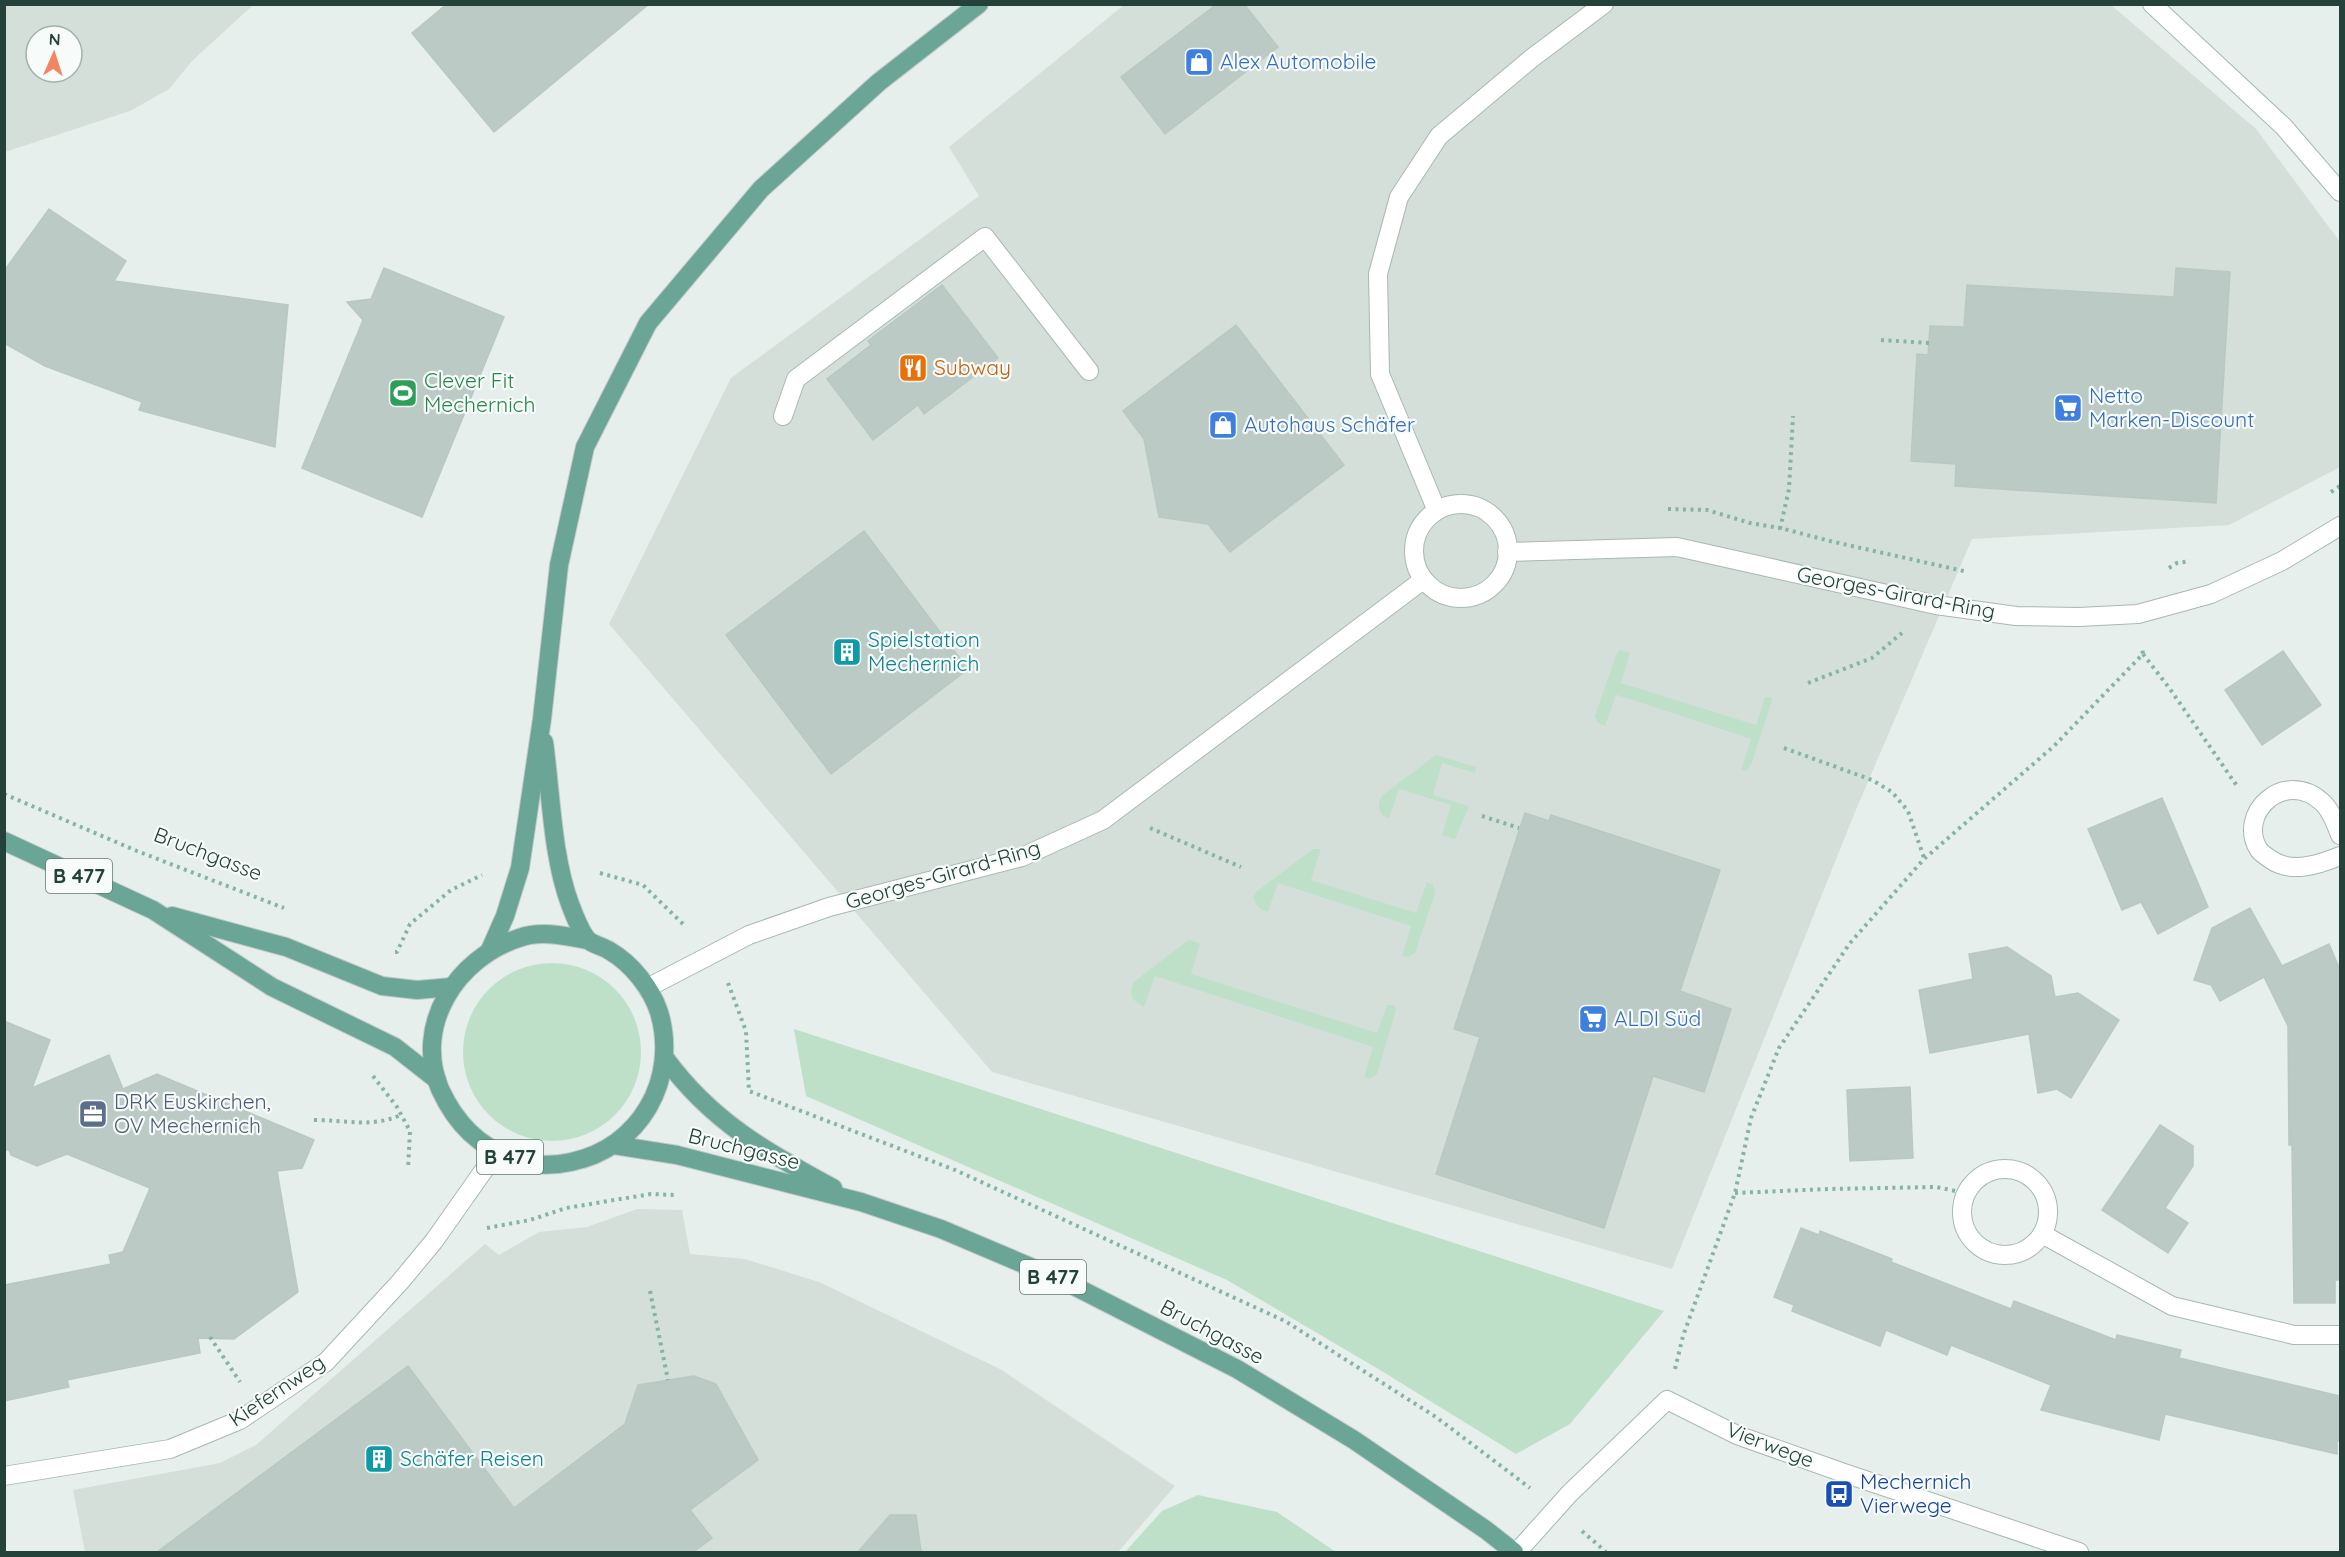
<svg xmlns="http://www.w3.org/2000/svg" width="2345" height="1557" font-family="Quicksand,sans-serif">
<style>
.built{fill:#d4dfda;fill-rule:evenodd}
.green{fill:#bfe0c8}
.building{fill:#bbcac4;stroke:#b8c9c2;stroke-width:1.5}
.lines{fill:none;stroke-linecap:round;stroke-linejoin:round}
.minor-casing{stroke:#a8b8b2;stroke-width:20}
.major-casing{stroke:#c2cac8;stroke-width:20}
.path{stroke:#86b3a5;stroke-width:4;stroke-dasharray:3 4.5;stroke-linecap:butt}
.minor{stroke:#fff;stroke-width:18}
.major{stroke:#6aa596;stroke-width:18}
.labels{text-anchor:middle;stroke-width:4.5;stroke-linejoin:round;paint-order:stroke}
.shield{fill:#f7fbf9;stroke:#637a73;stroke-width:1.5}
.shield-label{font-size:20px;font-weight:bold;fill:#24423a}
.shop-label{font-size:21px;fill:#366cbe;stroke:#f7fbf9;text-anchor:start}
.food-label{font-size:21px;fill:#c56008;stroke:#f7fbf9;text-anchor:start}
.leisure-label{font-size:21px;fill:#27864d;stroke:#f7fbf9;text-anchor:start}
.street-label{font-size:21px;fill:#24423a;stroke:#f7fbf9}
.culture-label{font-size:21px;fill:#0d838f;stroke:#f7fbf9;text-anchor:start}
.service-label{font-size:21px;fill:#4e5e75;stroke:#f7fbf9;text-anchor:start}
.transit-label{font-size:21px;fill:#164399;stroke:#f7fbf9;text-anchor:start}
</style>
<rect width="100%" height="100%" fill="#e6efeb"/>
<!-- built -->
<g class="built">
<path d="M4,5L5,4L253,5L192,61L169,89L130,111L5,152ZM36,36H72V72H36Z"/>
<polygon points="1124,5 2111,5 2256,129 2340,242 2340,467 2229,525 1972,539 1855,812 1672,1269 992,1072 609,624 731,378 979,196 949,147"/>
<polygon points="637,1209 682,1210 690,1254 745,1259 819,1282 1000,1369 1175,1486 1118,1552 85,1552 73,1490 220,1463 256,1445 485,1244 499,1255 539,1232 587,1227"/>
</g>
<!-- green -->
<g class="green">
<polygon points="1620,650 1630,653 1621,683 1756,725 1765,697 1771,697 1772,700 1751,765 1746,771 1741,770 1751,739 1633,700 1616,695 1605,726 1598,723 1595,716 1616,655"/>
<path d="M1436,755L1476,767L1475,773L1442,763L1433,795L1469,806L1455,839L1442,835L1451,805L1399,789L1389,819C1378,814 1375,804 1384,794Z"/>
<path d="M1313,849H1321L1311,880L1416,913L1427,882L1433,885L1435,893L1415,953L1409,957L1402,956L1411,926L1278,883L1268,912C1260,910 1256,906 1253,897L1256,892Z"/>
<path d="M1191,940L1200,944L1191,974L1377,1033L1387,1005H1394L1396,1010L1377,1074L1369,1079L1364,1077L1373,1047L1155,976L1144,1007C1132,1001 1127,993 1135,981L1187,941Z"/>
<circle cx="552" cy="1052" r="89"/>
<polygon points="794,1029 1664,1311 1570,1424 1516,1454 1380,1370 1227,1280 806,1096"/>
<polygon points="1198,1495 1277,1512 1336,1552 1125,1552 1162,1511"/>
</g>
<!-- building -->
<g class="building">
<polygon points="447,4 649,4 494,132 412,33"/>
<polygon points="1217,4 1244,4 1278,47 1165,134 1121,77"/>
<polygon points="49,209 126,261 114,281 288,305 275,447 139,410 142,402 45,366 4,343 4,271"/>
<polygon points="384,268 504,317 422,517 302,468 363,320 347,302 371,299"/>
<polygon points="2176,268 2230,272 2216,503 1955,486 1956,464 1911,461 1917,354 1928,355 1930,326 1964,327 1967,285 2174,297"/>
<polygon points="942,285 998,358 924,414 918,405 873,440 827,379 871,345 868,341"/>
<polygon points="1236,325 1344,465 1230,552 1208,524 1159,517 1144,439 1123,411"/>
<polygon points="864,531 968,669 831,774 726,635"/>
<polygon points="2283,651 2321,705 2262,745 2225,690"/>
<polygon points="2162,798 2208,907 2158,934 2141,902 2122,910 2088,829"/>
<polygon points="1525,813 1549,821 1551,815 1720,870 1680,991 1731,1009 1704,1092 1653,1076 1604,1228 1436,1174 1480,1037 1454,1029"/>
<polygon points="2250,908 2282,966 2329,944 2340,970 2340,1280 2335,1280 2335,1303 2294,1303 2292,1145 2289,1145 2288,1026 2264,977 2220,1001 2211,985 2194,980 2212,928"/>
<polygon points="2007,947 2051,976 2055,997 2078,993 2119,1020 2071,1098 2057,1089 2038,1093 2029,1034 1930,1053 1919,990 1973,979 1969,954"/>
<polygon points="4,1021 50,1040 32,1088 109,1055 123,1089 157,1074 314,1140 302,1168 277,1171 298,1292 234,1339 198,1338 200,1353 67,1380 69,1387 4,1401 4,1285 111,1264 109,1255 123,1252 150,1188 67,1154 37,1166 11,1155 9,1150 4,1150"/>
<polygon points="1910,1087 1913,1158 1850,1161 1847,1090"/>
<polygon points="2160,1125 2193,1146 2193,1166 2165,1208 2188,1223 2168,1253 2102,1210"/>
<polygon points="1801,1228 1819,1235 1820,1231 1892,1259 1891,1262 2011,1309 2014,1301 2116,1340 2117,1335 2181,1350 2179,1358 2340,1396 2340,1441 2337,1441 2337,1454 2165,1414 2159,1440 2041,1410 2051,1385 1951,1345 1947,1355 1886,1330 1880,1346 1792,1311 1794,1305 1774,1297"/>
<polygon points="408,1366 514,1508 625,1424 638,1385 694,1376 716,1384 758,1460 690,1510 712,1538 693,1552 157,1552"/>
<polygon points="890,1515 916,1515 921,1552 858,1552"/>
</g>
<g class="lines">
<!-- minor casing -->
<g class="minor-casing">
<g id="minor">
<polyline points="2152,4 2284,127 2340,192"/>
<polyline points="783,416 796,379 985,237 1089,371"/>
<circle cx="1461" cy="551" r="47"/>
<polyline points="1437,511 1380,374 1378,274 1399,197 1439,136 1532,58 1604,4"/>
<polyline points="1507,552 1677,547 1936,605 2016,616 2079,617 2138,614 2211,594 2282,561 2340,526"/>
<path d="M2340,835C2336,824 2331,810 2322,802C2284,768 2236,814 2259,850C2261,853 2266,856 2270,859C2291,874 2318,865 2340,856"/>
<polyline points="647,988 749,935 829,907 1022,857 1103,820 1423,580"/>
<circle cx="2005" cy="1212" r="43"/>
<polyline points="2042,1234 2172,1306 2294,1335 2340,1335"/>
<polyline points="4,1476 170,1449 240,1420 326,1362 400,1282 434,1241 496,1153"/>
<polyline points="1517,1552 1570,1493 1667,1400 1737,1435 1841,1472 2079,1552"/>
</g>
</g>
<!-- major casing -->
<g class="major-casing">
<g id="major">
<path d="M544,742C551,792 552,856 570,904C573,912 582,935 589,941C595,945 604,947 610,951C632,964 651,988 659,1012C679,1079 640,1148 571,1162C553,1166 534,1166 516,1160C479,1147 456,1124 440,1089C413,1025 457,958 519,938C541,930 566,936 588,940"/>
<polyline points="4,841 153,910 272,987 395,1047 437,1080"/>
<polyline points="172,916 286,947 382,986 417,990 451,987"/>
<polyline points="490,950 505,916 520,868 542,719 559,565 585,447 648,323 761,189 879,82 979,4"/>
<path d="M665,1058C711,1121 766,1152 833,1188"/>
<polyline points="614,1145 677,1155 861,1202 941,1229 1066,1282 1237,1369 1354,1440 1486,1530 1514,1552"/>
</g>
</g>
<!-- path -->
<g class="path">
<polyline points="1881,340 1929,343"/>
<polyline points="2331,492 2340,486"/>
<polyline points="1668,509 1707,510 1750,523 1780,528 1834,542 1968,572"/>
<polyline points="1780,529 1789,489 1793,416"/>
<polyline points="2169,568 2177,563 2190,561"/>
<polyline points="2143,654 2170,689 2237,786"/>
<polyline points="1808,683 1872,658 1902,633"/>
<polyline points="1784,748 1872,780 1892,792 1908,811 1924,858"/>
<polyline points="4,794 137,851 284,908"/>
<polyline points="1482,816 1519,828"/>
<polyline points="1150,828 1241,867"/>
<polyline points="600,873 643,885 685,926"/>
<polyline points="395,952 397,952 410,924 451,890 482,875"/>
<polyline points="728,983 746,1031 749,1091 955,1170 1285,1321 1436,1417 1530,1488"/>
<polyline points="373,1076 397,1107 410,1131 408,1169"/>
<path d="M314,1120C346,1120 371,1128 401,1115"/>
<polyline points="1735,1193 1828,1189 1936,1187 1965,1193"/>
<polyline points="487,1228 530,1220 566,1208 651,1194 674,1195"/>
<polyline points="650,1291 668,1380"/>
<polyline points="210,1337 240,1382"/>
<polyline points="1675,1369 1683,1336 1735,1193 1751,1118 1779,1048 1850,943 1924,859 2054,746 2143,654 2142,648"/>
<polyline points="1582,1531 1606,1552"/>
</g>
<!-- minor -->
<use href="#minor" class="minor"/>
<!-- major -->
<use href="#major" class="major"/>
</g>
<!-- icons -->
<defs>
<g id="shop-square" transform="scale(1.5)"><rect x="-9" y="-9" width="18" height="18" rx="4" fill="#3f7fe0" stroke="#f7fbf9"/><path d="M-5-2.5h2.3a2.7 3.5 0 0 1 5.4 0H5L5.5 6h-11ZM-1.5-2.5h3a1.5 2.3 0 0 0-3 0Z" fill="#fff"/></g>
<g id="restaurant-square" transform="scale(1.5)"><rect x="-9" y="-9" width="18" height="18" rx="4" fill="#e8710a" stroke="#f7fbf9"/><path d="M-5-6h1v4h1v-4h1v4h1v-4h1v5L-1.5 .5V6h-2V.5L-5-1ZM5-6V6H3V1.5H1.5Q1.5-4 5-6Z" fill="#fff"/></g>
<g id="stadium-square" transform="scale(1.5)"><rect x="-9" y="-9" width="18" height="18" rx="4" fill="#2e9e5b" stroke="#f7fbf9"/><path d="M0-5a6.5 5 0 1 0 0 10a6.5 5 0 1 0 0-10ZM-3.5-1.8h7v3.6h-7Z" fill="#fff"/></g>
<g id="supermarket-square" transform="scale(1.5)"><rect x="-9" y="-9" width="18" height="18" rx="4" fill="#3f7fe0" stroke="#f7fbf9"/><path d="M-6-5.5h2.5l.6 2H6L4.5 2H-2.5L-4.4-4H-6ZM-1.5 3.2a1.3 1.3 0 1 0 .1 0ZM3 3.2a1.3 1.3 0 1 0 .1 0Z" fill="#fff"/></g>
<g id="building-square" transform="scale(1.5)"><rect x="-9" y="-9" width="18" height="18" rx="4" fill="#0f9aa8" stroke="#f7fbf9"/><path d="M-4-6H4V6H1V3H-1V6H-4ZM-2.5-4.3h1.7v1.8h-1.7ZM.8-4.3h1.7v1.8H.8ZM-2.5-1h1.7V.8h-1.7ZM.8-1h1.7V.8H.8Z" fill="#fff"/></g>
<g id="office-square" transform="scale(1.5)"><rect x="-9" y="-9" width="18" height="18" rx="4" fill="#5c6f8a" stroke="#f7fbf9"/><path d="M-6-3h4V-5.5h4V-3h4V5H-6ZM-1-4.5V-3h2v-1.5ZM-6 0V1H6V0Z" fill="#fff"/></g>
<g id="bus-square" transform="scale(1.5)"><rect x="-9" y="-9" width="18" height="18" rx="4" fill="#1a4fb4" stroke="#f7fbf9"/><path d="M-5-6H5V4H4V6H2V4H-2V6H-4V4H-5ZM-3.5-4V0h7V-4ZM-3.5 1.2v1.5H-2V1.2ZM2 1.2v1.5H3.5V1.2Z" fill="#fff"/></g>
</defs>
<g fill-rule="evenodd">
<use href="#shop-square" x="1199" y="62"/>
<use href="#restaurant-square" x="913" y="368"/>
<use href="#stadium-square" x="403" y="393"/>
<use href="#supermarket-square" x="2068" y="408"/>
<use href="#shop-square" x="1223" y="425"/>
<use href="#building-square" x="847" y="652"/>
<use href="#supermarket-square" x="1593" y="1019"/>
<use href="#office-square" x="93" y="1114"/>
<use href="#building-square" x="379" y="1459"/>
<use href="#bus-square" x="1839" y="1494"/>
</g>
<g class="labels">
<!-- shield labels -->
<g class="shield">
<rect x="46" y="859" width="66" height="34" rx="4.5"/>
<rect x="477" y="1140" width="66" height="34" rx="4.5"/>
<rect x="1020" y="1260" width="66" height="34" rx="4.5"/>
</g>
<g class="shield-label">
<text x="79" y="883">B 477</text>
<text x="510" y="1164">B 477</text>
<text x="1053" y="1284">B 477</text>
</g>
<!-- shop labels -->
<g class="shop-label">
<text x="1220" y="69">Alex Automobile</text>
<text x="2089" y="403">Netto<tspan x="2089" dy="24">Marken-Discount</tspan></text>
<text x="1244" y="432">Autohaus Schäfer</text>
<text x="1614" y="1026">ALDI Süd</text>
</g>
<!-- food labels -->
<g class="food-label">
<text x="934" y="375">Subway</text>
</g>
<!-- leisure labels -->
<g class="leisure-label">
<text x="424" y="388">Clever Fit<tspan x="424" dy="24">Mechernich</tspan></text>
</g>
<!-- street labels -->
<g class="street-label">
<text transform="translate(1896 593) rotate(11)" y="7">Georges-Girard-Ring</text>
<text transform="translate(208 854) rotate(21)" y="7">Bruchgasse</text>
<text transform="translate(943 875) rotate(-16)" y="7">Georges-Girard-Ring</text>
<text transform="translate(744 1149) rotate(14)" y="7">Bruchgasse</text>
<text transform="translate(1212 1332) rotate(28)" y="7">Bruchgasse</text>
<text transform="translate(277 1391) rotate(-34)" y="7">Kiefernweg</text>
<text transform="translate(1770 1445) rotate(21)" y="7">Vierwege</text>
</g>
<!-- culture labels -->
<g class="culture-label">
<text x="868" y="647">Spielstation<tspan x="868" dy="24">Mechernich</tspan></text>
<text x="400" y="1466">Schäfer Reisen</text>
</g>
<!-- service labels -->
<g class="service-label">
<text x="114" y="1109">DRK Euskirchen,<tspan x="114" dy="24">OV Mechernich</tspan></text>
</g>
<!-- transit labels -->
<g class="transit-label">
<text x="1860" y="1489">Mechernich<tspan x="1860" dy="24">Vierwege</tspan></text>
</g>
</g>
<!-- border -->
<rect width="2345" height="1557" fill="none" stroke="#24423a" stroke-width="12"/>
<!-- north arrow -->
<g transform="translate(54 54) rotate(3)"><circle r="28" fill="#f7fbf9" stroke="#a3b1ad" stroke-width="1.5"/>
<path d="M0-4.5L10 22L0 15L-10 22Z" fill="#f4845f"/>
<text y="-9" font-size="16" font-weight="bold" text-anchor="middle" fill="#24423a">N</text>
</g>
</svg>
